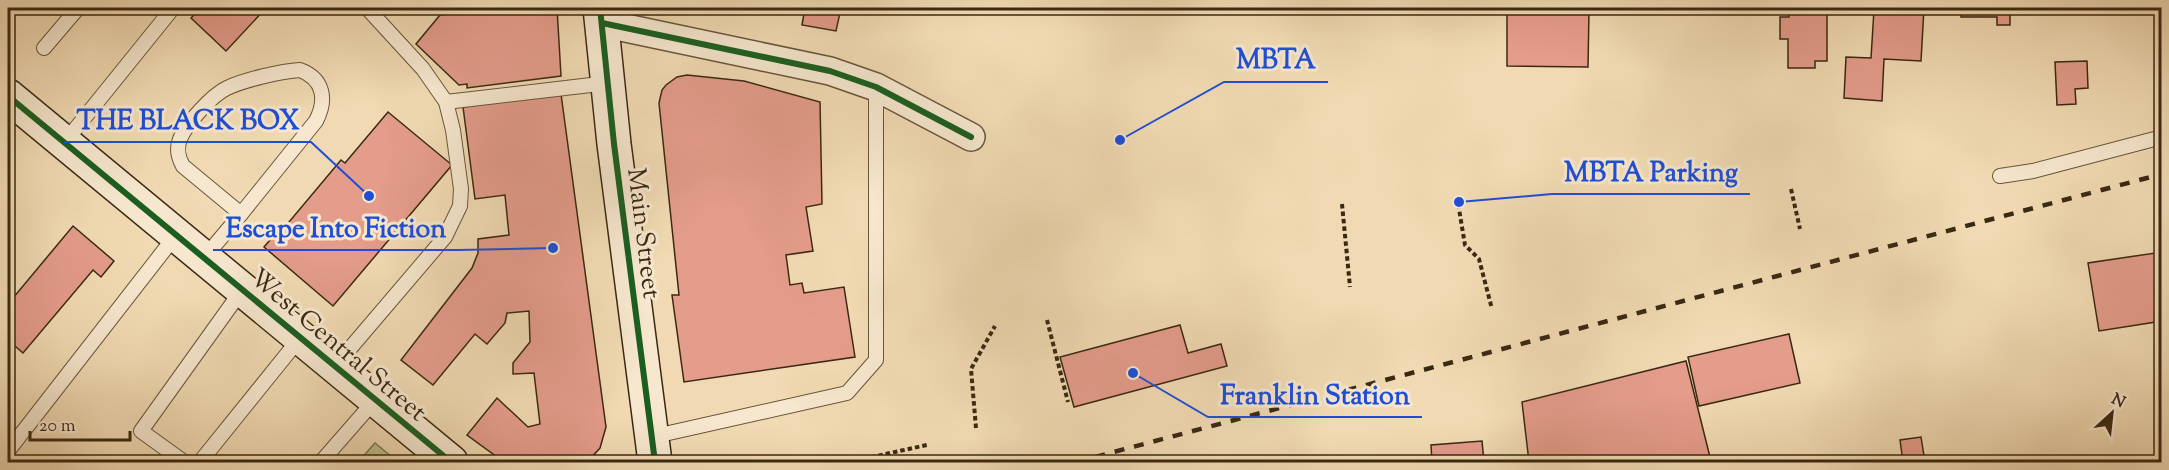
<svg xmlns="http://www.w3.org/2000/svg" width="2169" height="470" font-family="'Sorts Mill Goudy',serif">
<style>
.green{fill:#bebe8a;stroke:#7c744e;stroke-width:1.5}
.building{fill:#e49c8b;stroke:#3a2912;stroke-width:1.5}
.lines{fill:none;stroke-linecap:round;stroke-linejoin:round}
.service-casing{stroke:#68553a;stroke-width:16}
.minor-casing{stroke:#68553a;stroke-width:30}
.secondary-casing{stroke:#3a2912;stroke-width:36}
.path{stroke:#3a2912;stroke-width:4;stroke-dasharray:4.5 3;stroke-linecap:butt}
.service{stroke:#f6e7ce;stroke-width:14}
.minor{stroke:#f6e7ce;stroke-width:27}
.secondary{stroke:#f6e7ce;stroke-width:33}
.rail{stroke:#3a2912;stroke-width:4.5;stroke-dasharray:10 10;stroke-linecap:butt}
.cycleway-casing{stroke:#f6e7ce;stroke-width:10}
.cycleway{stroke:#1b5e20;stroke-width:6}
.labels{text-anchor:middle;stroke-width:6;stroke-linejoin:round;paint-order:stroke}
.street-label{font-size:26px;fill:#3a2912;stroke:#f6e7ce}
.leader{fill:none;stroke:#1d4ed8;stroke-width:2}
.callout-dot{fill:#1d4ed8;stroke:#f6e7ce;stroke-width:2}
.callout-label{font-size:27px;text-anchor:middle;font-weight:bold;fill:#1d4ed8;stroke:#f6e7ce;stroke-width:6;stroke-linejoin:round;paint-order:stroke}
</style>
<rect width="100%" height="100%" fill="#f1dab3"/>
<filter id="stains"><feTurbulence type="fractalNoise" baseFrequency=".00333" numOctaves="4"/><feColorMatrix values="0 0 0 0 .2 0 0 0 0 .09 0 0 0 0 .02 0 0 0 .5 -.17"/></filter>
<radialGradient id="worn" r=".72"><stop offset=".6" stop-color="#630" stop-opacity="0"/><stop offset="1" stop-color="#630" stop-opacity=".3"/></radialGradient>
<!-- green -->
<polygon class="green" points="375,443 398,462 358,462"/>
<!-- building -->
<g class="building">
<polygon points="201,8 266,8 226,51 191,18"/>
<polygon points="475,8 557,8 561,76 467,88 467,84 459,85 416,44 440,15 479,11"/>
<polygon points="805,8 841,8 836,31 802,25"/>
<polygon points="1788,8 1827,8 1827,61 1815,61 1815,68 1788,68 1788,39 1780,39 1780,17 1789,17"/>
<polygon points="1868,8 1924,8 1921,61 1884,59 1882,101 1844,98 1846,57 1871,58 1874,10 1868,9"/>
<polygon points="1961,8 2026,8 2010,9 2010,25 1997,25 1997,17 1961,17"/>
<polygon points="1507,9 1589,11 1588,67 1507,66"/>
<polygon points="2087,61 2088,88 2075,89 2076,104 2057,105 2055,62"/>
<polygon points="687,75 744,81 820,102 822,204 806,207 813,251 786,255 790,285 802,283 804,293 844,287 855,357 684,382 672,295 679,295 659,103 662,90 666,85 677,77"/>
<polygon points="561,94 606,427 600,448 587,462 504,462 467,435 497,398 528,427 540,424 534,373 513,374 513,363 530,342 529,311 507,313 505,323 487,344 475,334 433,385 401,360 472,268 478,253 478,239 509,235 505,195 475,199 463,107"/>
<polygon points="388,112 452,165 333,306 264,247 282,226 284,228 341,160 345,163"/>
<polygon points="73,226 114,261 101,277 93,270 23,353 8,340 8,304"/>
<polygon points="2162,252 2162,321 2099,331 2088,263"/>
<polygon points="1180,325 1188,353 1221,344 1227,366 1074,407 1060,357"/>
<polygon points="1789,334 1800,383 1699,406 1688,357"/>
<polygon points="1686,361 1711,461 1529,462 1522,402"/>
<polygon points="1921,437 1925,462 1903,462 1900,440"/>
<polygon points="1482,441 1484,462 1432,462 1431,445"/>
</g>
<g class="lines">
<!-- service casing -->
<g class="service-casing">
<g id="service">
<polyline points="44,48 78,8"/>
<path d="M300,70C324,79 327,100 316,121L241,214L183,166C178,157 176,149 180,139C186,124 212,95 227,88C244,80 281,71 300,70Z"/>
<polyline points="446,102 608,83"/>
<polyline points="64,143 173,8"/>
<polyline points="2000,176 2033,171 2162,137"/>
<polyline points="204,258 241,214"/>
<polyline points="335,366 445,237 460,206 461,189 453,130 446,102 423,69 367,8"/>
<polyline points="651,437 847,393 876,360 876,87"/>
<polyline points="8,451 176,235"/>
<polyline points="184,462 141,431 242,290"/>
<polyline points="200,462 300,338"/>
<polyline points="321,462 376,399"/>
</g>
</g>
<!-- minor casing -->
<g class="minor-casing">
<polyline id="minor" points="602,23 830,71 876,87 971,137"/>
</g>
<!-- secondary casing -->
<g class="secondary-casing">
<g id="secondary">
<polyline points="600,8 614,144 655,462"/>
<polyline points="8,96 451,462"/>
</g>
</g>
<!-- path -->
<g class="path">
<polyline points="1791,189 1800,229"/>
<polyline points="1457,197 1465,245 1479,259 1492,309"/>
<polyline points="1342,204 1350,287"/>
<polyline points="1047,320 1068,402"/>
<polyline points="976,428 971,369 995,326"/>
<polyline points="849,462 927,445"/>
</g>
<!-- service -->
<use href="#service" class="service"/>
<!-- minor -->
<use href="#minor" class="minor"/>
<!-- secondary -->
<use href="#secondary" class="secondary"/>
<!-- rail -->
<polyline class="rail" points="1076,462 2162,174"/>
<!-- cycleway casing -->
<g class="cycleway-casing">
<g id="cycleway">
<polyline points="600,8 614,144 655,462"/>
<polyline points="602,23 830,71 876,87 971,137"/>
<polyline points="8,96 451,462"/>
</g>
</g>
<!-- cycleway -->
<use href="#cycleway" class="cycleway"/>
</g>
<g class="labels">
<!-- street labels -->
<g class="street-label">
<text transform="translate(645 233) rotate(83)" y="9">Main Street</text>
<text transform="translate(339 344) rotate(40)" y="9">West Central Street</text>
</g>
</g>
<!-- callouts -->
<path class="leader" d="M1120 140L1224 82H1328M369 196L311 142H64M1459 202L1552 194H1750M553 248L458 250H213M1133 373L1208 417H1422"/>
<g class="callout-dot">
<circle cx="1120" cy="140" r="6"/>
<circle cx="369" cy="196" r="6"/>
<circle cx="1459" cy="202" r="6"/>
<circle cx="553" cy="248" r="6"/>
<circle cx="1133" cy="373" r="6"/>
</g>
<g class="callout-label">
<text x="1276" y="68">MBTA</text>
<text x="188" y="129">THE BLACK BOX</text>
<text x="1651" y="181">MBTA Parking</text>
<text x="336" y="237">Escape Into Fiction</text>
<text x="1315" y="404">Franklin Station</text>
</g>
<!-- margin -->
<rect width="2169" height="470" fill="none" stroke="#f1dab3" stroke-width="30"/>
<rect x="9" y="9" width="2151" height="452" fill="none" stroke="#3a2912" stroke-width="3"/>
<rect x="15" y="15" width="2139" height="440" fill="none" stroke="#3a2912" stroke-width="1.5"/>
<!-- north arrow -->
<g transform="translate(2112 413) rotate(27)" stroke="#f6e7ce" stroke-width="4.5" paint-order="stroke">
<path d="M0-4.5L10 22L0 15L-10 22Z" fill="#3a2912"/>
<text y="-9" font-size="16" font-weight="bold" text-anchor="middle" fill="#3a2912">N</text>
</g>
<!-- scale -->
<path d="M30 431v9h100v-9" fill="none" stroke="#3a2912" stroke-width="3"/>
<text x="39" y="431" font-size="18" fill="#3a2912" stroke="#f6e7ce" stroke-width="4.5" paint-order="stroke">20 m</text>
<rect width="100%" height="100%" filter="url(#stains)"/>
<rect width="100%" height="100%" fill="url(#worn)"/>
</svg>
